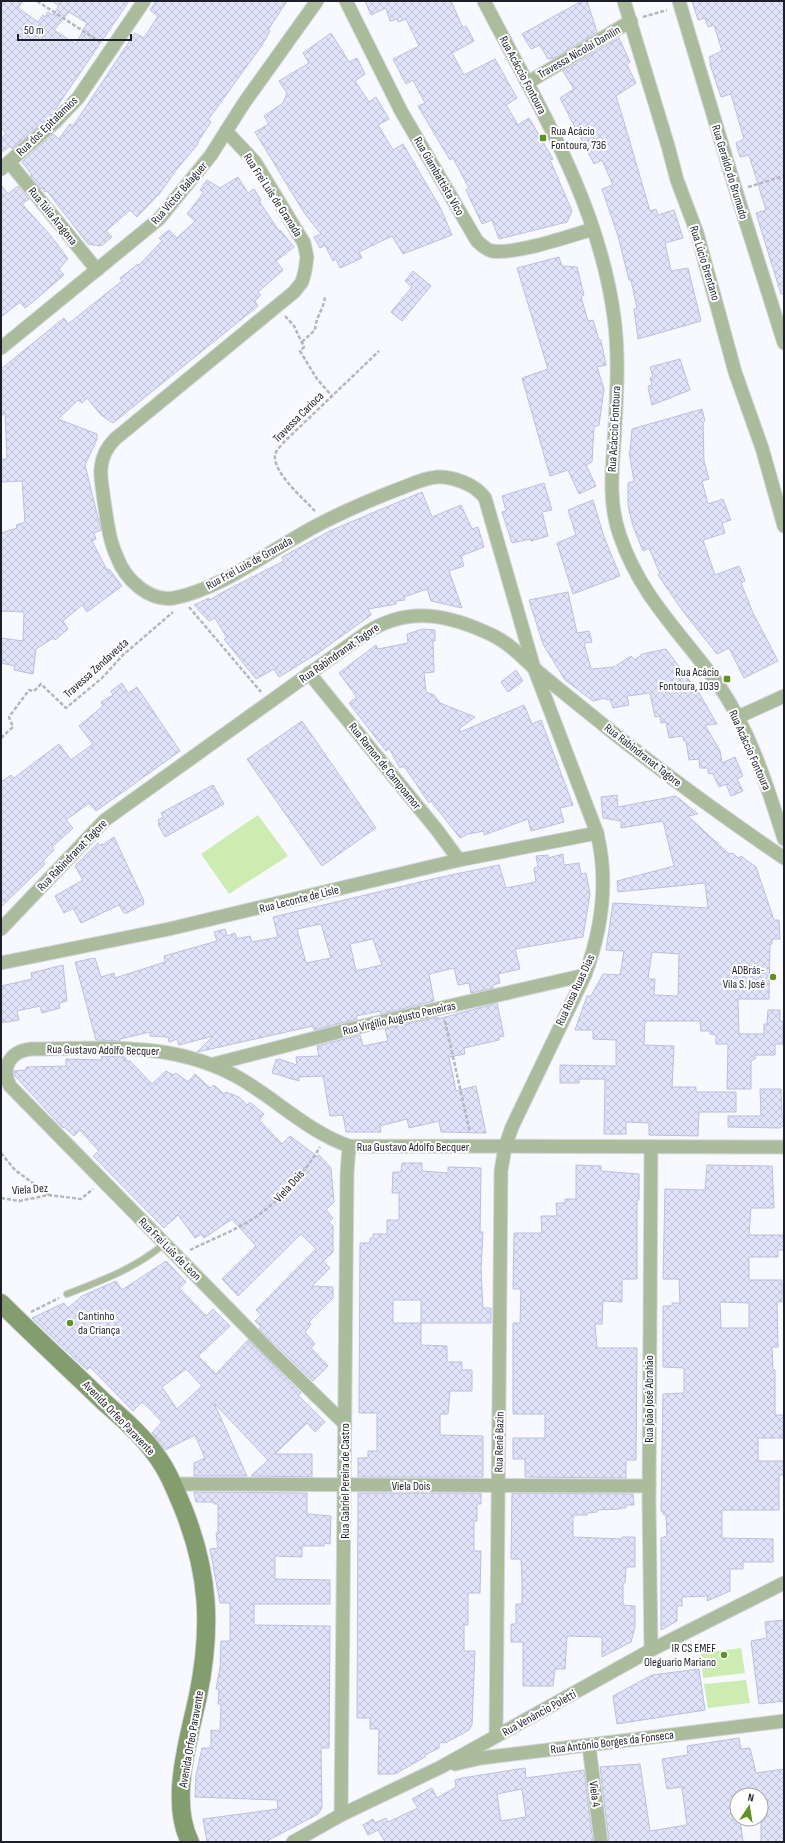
<svg xmlns="http://www.w3.org/2000/svg" width="785" height="1843" font-family="'Sofia Sans Condensed',sans-serif">
<style>
.grass{fill:#ccecb1}
.building{fill:url(#building-cross-hatch);stroke:#bcc0dd;fill-rule:evenodd}
.lines{fill:none;stroke-linecap:round;stroke-linejoin:round}
.service-casing{stroke:#d5d6dd;stroke-width:8}
.minor-casing{stroke:#d5d6dd;stroke-width:15}
.secondary-casing{stroke:#d5d6dd;stroke-width:20}
.path{stroke:#b5b6be;stroke-width:2.5;stroke-dasharray:4 2;stroke-linecap:butt}
.service{stroke:#aabc9c;stroke-width:6}
.minor{stroke:#aabc9c;stroke-width:13}
.secondary{stroke:#849d6e;stroke-width:18}
.poi-dot{fill:#619126;stroke:#fff;stroke-width:1.5}
.labels{text-anchor:middle;stroke-width:4;stroke-linejoin:round;paint-order:stroke}
.street-label{font-size:12px;fill:#1d1e29;stroke:#fff}
.poi-label{font-size:12px;fill:#1d1e29;stroke:#fff;text-anchor:end}
</style>
<defs>
<pattern id="building-cross-hatch" width="8" height="8" patternUnits="userSpaceOnUse"><rect width="8" height="8" fill="#e0e3fa"/><path d="M0 0l8 8M0 8l8-8" fill="none" stroke="#c0c2d6"/></pattern>
</defs>
<rect width="100%" height="100%" fill="#f8f9ff"/>
<!-- grass -->
<g class="grass">
<polygon points="258,815 288,856 229,894 201,854"/>
<polygon points="741,1648 745,1673 703,1678 701,1653"/>
<polygon points="746,1680 750,1703 708,1708 704,1684"/>
</g>
<!-- building -->
<g class="building">
<path d="M1,1H23L18,8L38,22L43,15L45,17L48,12L53,15L59,6L52,1H129L52,114L12,149L10,146L1,153V138L6,134L1,127ZM69,12L87,23L76,44L54,30Z"/>
<polygon points="156,1 287,1 268,30 270,31 262,45 208,120 211,122 197,143 198,144 176,170 160,193 137,217 130,210 106,231 112,237 101,246 88,244 47,191 45,192 42,188 41,189 30,176 32,175 22,162 53,134 59,139 70,124 73,126 135,33 144,38 158,16 150,10"/>
<polygon points="365,1 451,1 463,28 466,26 474,41 452,53 464,75 495,59 517,98 506,105 518,125 529,118 553,159 550,160 572,211 567,222 499,239 492,220 482,224 466,190 469,188 453,158 450,160 418,106 425,103 413,80 406,84 393,59 419,46 406,19 398,22 397,19 390,21 386,8 371,15"/>
<polygon points="582,1 587,1 597,32 554,58 548,59 540,45 531,49 522,34"/>
<polygon points="692,1 784,1 784,294 781,294 756,213 766,210 753,168 749,155 740,157 736,143 744,139 731,94 721,97 710,64 711,64 709,57 722,51 714,25 708,27 705,18 698,20"/>
<polygon points="331,33 349,62 357,58 365,74 355,81 369,102 376,97 389,119 378,125 393,150 403,144 441,209 452,235 403,254 392,236 359,252 362,258 340,268 336,259 333,261 325,245 320,248 314,237 321,234 305,214 255,132 269,124 264,116 283,103 287,93 279,81 309,63 303,53"/>
<polygon points="619,38 630,62 627,65 636,83 616,96 624,122 650,211 656,209 658,215 674,210 683,238 665,243 671,271 688,268 701,321 638,339 634,309 637,308 631,280 629,280 618,236 602,189 613,185 602,160 594,164 560,98 574,89 563,71"/>
<polygon points="238,177 248,193 254,189 261,200 259,201 279,231 280,230 294,247 276,261 283,270 258,292 261,295 255,301 258,306 113,423 101,415 87,398 82,403 78,400 58,419 97,434 97,439 85,465 101,530 94,533 96,539 92,541 107,570 109,569 122,586 87,612 82,605 63,621 68,629 55,640 53,638 36,649 33,674 14,670 15,666 1,663 1,638 23,641 24,612 1,611 1,533 17,528 16,525 25,522 22,481 1,482 1,459 7,459 5,413 1,416 1,369 64,318 68,324 122,281 120,278 138,264 139,265 162,241 159,238 169,230 177,238 195,221 187,214 204,192 200,190 207,180 220,188"/>
<polygon points="1,185 8,194 18,186 29,199 22,204 51,236 68,259 59,269 64,275 35,300 25,308 20,302 1,317"/>
<polygon points="559,257 562,266 577,267 584,295 581,297 588,321 593,320 599,340 601,340 606,365 597,367 604,389 599,425 594,427 592,462 586,465 596,486 579,494 568,470 550,476 522,378 548,369 517,268"/>
<polygon points="413,271 431,286 402,321 391,312 412,287 405,281"/>
<polygon points="680,359 690,390 652,405 649,392 648,386 652,385 650,378 653,377 650,367"/>
<polygon points="702,409 705,421 703,422 704,461 709,479 702,481 708,504 723,499 731,520 722,523 725,533 703,540 715,575 739,566 745,581 741,583 753,613 778,661 744,678 729,648 717,654 682,610 658,575 660,574 649,548 643,551 633,526 628,505 628,483 634,481 629,452 630,452 632,429"/>
<polygon points="544,483 552,510 542,512 548,536 531,541 530,539 512,543 502,512 506,511 502,496"/>
<polygon points="422,492 432,517 461,505 472,529 478,527 484,547 461,556 464,566 449,571 462,608 431,601 427,589 404,597 405,600 396,601 396,604 368,609 371,615 318,653 279,677 274,669 256,679 224,639 227,638 215,618 209,621 194,605 209,598 210,600 223,592 284,561 282,557 332,530"/>
<polygon points="593,500 604,537 620,576 573,594 557,543 576,535 568,510"/>
<polygon points="568,592 577,633 589,631 592,642 584,643 591,669 614,667 631,656 635,660 642,654 666,649 699,693 717,724 705,725 720,751 722,763 735,757 743,776 737,779 743,791 731,796 726,784 719,787 713,774 708,773 708,768 700,768 699,759 689,760 686,741 684,741 683,736 669,738 666,722 661,723 660,716 655,717 650,693 627,696 629,705 613,708 610,699 606,700 605,698 593,701 565,680 543,644 529,600"/>
<polygon points="423,629 435,630 435,641 433,641 434,672 424,673 426,692 434,695 440,703 475,717 459,729 460,732 524,705 532,724 541,720 573,805 560,808 564,822 531,831 528,819 484,835 484,831 468,834 460,838 431,801 429,803 404,766 400,768 389,748 386,751 349,703 357,697 339,673 376,645 378,649 408,643 407,634"/>
<polygon points="516,670 523,681 508,692 501,682"/>
<polygon points="122,683 128,693 137,687 180,751 96,811 89,803 66,820 73,828 52,847 54,850 43,861 45,864 1,907 1,782 11,775 14,778 59,744 71,760 93,744 79,726 103,706 101,702 113,695 111,691"/>
<polygon points="302,721 376,828 322,866 247,759"/>
<polygon points="213,785 224,804 165,837 158,824 159,823 158,820 163,817 161,813"/>
<path d="M617,795L618,807L676,796L698,814L688,816L729,854L732,853L739,858L741,856L756,867L774,920H779L780,939H772V944H770L769,999H738L739,1034H764V1024H767L768,1010H780V1021H783V1044H775V1055H755V1059L751,1061V1089H727L728,1044H716V1035L710,1034V1031H701L700,1021H645L644,1045L674,1046L672,1087H696V1092H736V1112H699L698,1136L649,1135V1123L626,1122V1134H604L605,1079H579V1083H560V1065L616,1066V1040L593,1039V1030H575L587,996H591L603,974L620,975L624,951L606,950L613,903L708,908L705,883L618,892L617,881L674,866L663,821L621,828V821L603,818L601,797ZM652,952L679,954L678,996L654,995L655,979H648Z"/>
<polygon points="114,837 144,901 143,901 144,904 127,913 124,913 119,905 81,923 73,908 64,913 55,896 83,880 75,866 98,843 100,845 104,844"/>
<path d="M563,854L564,865L579,863L581,874L586,873L590,894L583,937L515,949L520,969L498,974L500,983L493,985V988L471,993L469,983L458,985L454,968L429,974L434,1001L381,1014L380,1011L356,1016L357,1019L314,1030L313,1026L197,1052L213,1036L179,1045L177,1039L169,1042L168,1037L150,1036V1032L120,1039V1041L96,1040L75,962L95,958L101,977L114,973L115,978L165,962L164,956L217,941L214,932L225,929L227,936L235,933L237,939L250,936L252,942L278,937L273,917L437,878L499,865L506,888L536,882L534,868L538,867L536,856L548,855V858ZM321,924L331,958L306,963L297,929ZM373,939L382,965L356,971L350,944Z"/>
<polygon points="63,965 67,1001 59,1003 60,1008 42,1013 40,1006 17,1011 19,1020 1,1023 1,986 32,979 31,973"/>
<polygon points="497,1003 504,1036 499,1037 499,1040 464,1048 465,1054 449,1057 456,1091 476,1086 486,1133 441,1132 439,1121 409,1128 407,1119 380,1126 381,1132 346,1132 343,1115 330,1116 323,1076 299,1077 299,1081 272,1073 276,1060 279,1059 297,1065 296,1057 319,1056 317,1046 360,1035 363,1046 388,1041 385,1029 438,1017 438,1019"/>
<polygon points="101,1056 125,1057 126,1061 130,1061 152,1084 166,1071 173,1075 176,1073 188,1082 195,1074 210,1088 214,1085 224,1094 226,1092 239,1097 247,1105 250,1102 264,1114 259,1120 282,1144 290,1136 318,1157 319,1155 331,1168 334,1202 326,1210 333,1218 329,1222 333,1226 333,1252 323,1261 330,1268 312,1286 333,1287 333,1298 309,1322 311,1324 305,1332 315,1344 311,1348 328,1366 313,1381 259,1329 261,1327 255,1321 261,1315 256,1310 316,1249 301,1234 238,1296 222,1279 256,1246 232,1219 204,1238 201,1234 195,1238 178,1215 164,1228 93,1156 99,1151 80,1130 74,1136 64,1127 63,1128 15,1076 14,1071 26,1070 26,1067 66,1066 66,1059 102,1060"/>
<polygon points="760,1089 781,1089 782,1116 784,1116 784,1125 780,1128 728,1127 728,1116 761,1116"/>
<path d="M402,1163H422V1171L448,1173V1167L481,1168L480,1232H483L481,1269L483,1308H491V1323H421V1345L447,1346V1362H462V1370H472V1391H450L448,1414H440V1435L483,1436V1477H358V1458H368V1451H377V1413H359L360,1243H370V1238H373V1234H387V1220H399V1193H392L393,1172H401ZM393,1300H421V1323H393Z"/>
<polygon points="576,1165 601,1166 601,1171 639,1174 639,1200 637,1200 637,1279 622,1279 622,1302 603,1301 602,1324 595,1324 597,1348 637,1348 636,1460 626,1460 626,1478 525,1477 525,1459 513,1459 513,1438 545,1438 545,1414 513,1414 513,1323 520,1323 521,1289 513,1289 514,1233 542,1233 541,1216 557,1216 556,1203 565,1203 565,1199 576,1199"/>
<path d="M707,1165L772,1166L774,1208H751L749,1235H783L784,1250H778V1257H749V1280H782V1302H777L778,1347H772L773,1370H775V1415H784L783,1438H758V1461H784V1475H779V1510H722V1538L773,1539V1562H743V1569H730V1591L707,1601L708,1596L682,1597V1606H677V1621L661,1630V1538L667,1536L666,1514H663V1511H661L663,1394L684,1393V1368L663,1367V1306H672V1303H680L679,1279H663L665,1189L705,1190ZM720,1302L749,1303V1328H721Z"/>
<path d="M166,1261L186,1282L179,1288L206,1316L213,1309L230,1326L198,1356L216,1374L248,1340L301,1393L298,1395L325,1422L315,1432L307,1423L275,1454H312V1477L251,1476L268,1460L214,1403L247,1476H194V1463L205,1458L195,1435L165,1450L152,1433L162,1422L147,1406L142,1402L133,1411L90,1367L87,1370L32,1318L64,1303L68,1308L82,1296L116,1281L122,1290ZM186,1369L202,1386L177,1409L162,1387Z"/>
<polygon points="194,1492 307,1493 307,1514 331,1516 330,1544 324,1543 324,1546 302,1546 302,1557 275,1556 275,1579 330,1580 330,1604 254,1604 254,1625 330,1626 329,1748 321,1748 322,1808 318,1814 265,1842 207,1842 203,1819 278,1809 277,1800 195,1797 196,1775 202,1748 211,1748 211,1730 219,1731 220,1728 221,1704 218,1704 219,1689 216,1689 220,1668 221,1641 230,1641 230,1603 220,1603 210,1549 218,1548 216,1533 218,1533 218,1504 214,1504 214,1502 196,1502"/>
<polygon points="358,1493 481,1493 481,1504 477,1504 477,1521 474,1521 474,1551 481,1551 480,1593 468,1593 468,1625 464,1625 464,1651 475,1651 472,1725 469,1730 447,1742 439,1743 439,1748 425,1755 425,1757 395,1774 378,1774 379,1729 370,1729 370,1718 357,1718"/>
<polygon points="512,1493 633,1494 634,1505 626,1505 626,1508 620,1508 620,1509 597,1510 597,1512 587,1513 587,1515 573,1515 573,1537 622,1539 622,1537 635,1537 635,1567 626,1567 625,1583 623,1583 623,1605 635,1606 635,1627 631,1642 602,1657 602,1637 567,1636 565,1669 555,1669 553,1686 523,1686 523,1642 511,1642 511,1624 516,1624 516,1604 522,1604 522,1579 521,1559 511,1559"/>
<polygon points="784,1620 784,1701 759,1704 751,1641 767,1638 765,1622"/>
<polygon points="699,1669 705,1710 617,1724 613,1696 652,1675"/>
<polygon points="739,1738 741,1749 750,1748 756,1773 784,1769 784,1842 761,1842 761,1795 737,1795 737,1819 740,1819 743,1842 609,1842 600,1767 640,1764 650,1831 687,1825 682,1787 667,1789 662,1759 688,1755 687,1746"/>
<path d="M525,1768L526,1778L584,1770L593,1842H385L378,1830L368,1835L363,1825L373,1819L375,1823L386,1818L388,1822L418,1808L412,1799L432,1788L437,1798L456,1787L455,1780L462,1778ZM522,1789L526,1817L501,1821L497,1794Z"/>
</g>
<g class="lines">
<!-- service casing -->
<g class="service-casing">
<path id="service" d="M67,1294C101,1281 136,1268 164,1244"/>
</g>
<!-- minor casing -->
<g class="minor-casing">
<g id="minor">
<path d="M346,1L401,111L477,241C482,245 486,250 492,251C514,255 570,236 593,229"/>
<path d="M484,1C536,102 599,202 614,317C619,353 617,390 615,427C613,463 607,500 620,536C640,595 679,631 715,680C749,727 767,785 784,839"/>
<polyline points="624,1 668,146 677,180 697,233 735,372 762,448 784,526"/>
<polyline points="679,1 736,191 784,343"/>
<polyline points="527,83 631,21"/>
<path d="M226,131L255,162L304,243L307,257L305,271L302,282L294,292L115,439C107,447 102,457 101,468C100,479 103,491 104,501C107,520 109,540 117,557C125,579 149,602 174,598C216,590 257,560 293,539C324,520 358,505 391,492C406,487 422,478 437,477C453,476 476,485 485,498L534,668L597,833C609,882 602,929 585,975L512,1127L505,1147L501,1171L496,1736"/>
<polyline points="9,162 97,270"/>
<polyline points="1,169 56,121 78,98 144,1"/>
<polyline points="1,348 159,219 211,155 244,103 317,1"/>
<polyline points="309,673 437,830 459,860"/>
<polyline points="738,717 784,696"/>
<path d="M1,929L105,820L366,633C409,605 451,615 494,636C510,644 522,657 534,668C552,684 572,699 590,714C652,765 718,813 784,858"/>
<polyline points="1,963 169,929 459,860 597,833"/>
<polyline points="214,1064 350,1029 585,975"/>
<path d="M345,1424L270,1351L10,1086C0,1067 11,1051 31,1049C105,1049 174,1040 241,1079C278,1101 309,1132 349,1146L784,1147"/>
<polyline points="173,1484 649,1486"/>
<polyline points="651,1650 649,1501 651,1147"/>
<polyline points="589,1746 601,1842"/>
<polyline points="455,1764 481,1758 784,1721"/>
<polyline points="341,1815 347,1174 349,1146"/>
<polyline points="293,1842 341,1815 441,1767 651,1650 784,1583"/>
</g>
</g>
<!-- secondary casing -->
<g class="secondary-casing">
<path id="secondary" d="M1,1303C35,1337 70,1369 104,1402C122,1418 142,1435 156,1455C168,1471 175,1489 183,1508C209,1573 212,1627 198,1696C189,1738 169,1801 190,1842"/>
</g>
<!-- path -->
<g class="path">
<polyline points="37,1 100,42"/>
<polyline points="643,17 667,10"/>
<polyline points="748,187 784,176"/>
<polyline points="285,316 294,326 304,347 300,351 317,379 332,396"/>
<path d="M302,342L315,330C315,319 324,308 325,297"/>
<path d="M315,511C303,498 273,473 275,455C276,450 281,446 284,442L379,351"/>
<polyline points="189,607 261,692"/>
<polyline points="1,738 13,727 9,717 29,690 34,691 41,684 66,708 102,678 123,655 173,612"/>
<polyline points="445,1021 470,1133"/>
<polyline points="1,1153 15,1170 49,1195"/>
<polyline points="1,1198 19,1201 49,1195 81,1199 93,1189"/>
<path d="M190,1250C210,1240 232,1232 251,1220C278,1203 303,1175 320,1147"/>
<polyline points="31,1312 59,1298"/>
</g>
<!-- service -->
<use href="#service" class="service"/>
<!-- minor -->
<use href="#minor" class="minor"/>
<!-- secondary -->
<use href="#secondary" class="secondary"/>
</g>
<!-- markers -->
<g class="poi-dot">
<rect x="539" y="134" width="8" height="8" rx="2"/>
<rect x="723" y="675" width="8" height="8" rx="2"/>
<circle cx="773" cy="977" r="4"/>
<circle cx="70" cy="1323" r="4"/>
<circle cx="724" cy="1655" r="4"/>
</g>
<g class="labels">
<!-- street labels -->
<g class="street-label">
<text transform="translate(579 52) rotate(-30)" y="4">Travessa Nicolai Danilin</text>
<text transform="translate(523 75) rotate(62)" y="4">Rua Acáccio Fontoura</text>
<text transform="translate(47 126) rotate(-44)" y="4">Rua dos Epitalamios</text>
<text transform="translate(730 172) rotate(73)" y="4">Rua Geraldo do Brumado</text>
<text transform="translate(439 176) rotate(60)" y="4">Rua Giambattista Vico</text>
<text transform="translate(179 193) rotate(-49)" y="4">Rua Victor Balaguer</text>
<text transform="translate(273 195) rotate(57)" y="4">Rua Frei Luis de Granada</text>
<text transform="translate(53 216) rotate(51)" y="4">Rua Túlia Aragona</text>
<text transform="translate(705 263) rotate(73)" y="4">Rua Lúcio Brentano</text>
<text transform="translate(298 417) rotate(-45)" y="4">Travessa Carioca</text>
<text transform="translate(614 429) rotate(-87)" y="4">Rua Acáccio Fontoura</text>
<text transform="translate(249 563) rotate(-29)" y="4">Rua Frei Luis de Granada</text>
<text transform="translate(339 653) rotate(-35)" y="4">Rua Rabindranat Tagore</text>
<text transform="translate(96 668) rotate(-42)" y="4">Travessa Zendavesta</text>
<text transform="translate(750 750) rotate(66)" y="4">Rua Acáccio Fontoura</text>
<text transform="translate(643 755) rotate(38)" y="4">Rua Rabindranat Tagore</text>
<text transform="translate(385 766) rotate(51)" y="4">Rua Ramon de Campoamor</text>
<text transform="translate(72 855) rotate(-46)" y="4">Rua Rabindranat Tagore</text>
<text transform="translate(299 899) rotate(-14)" y="4">Rua Leconte de Lisle</text>
<text transform="translate(575 990) rotate(-65)" y="4">Rua Rosa Ruas Dias</text>
<text transform="translate(399 1018) rotate(-13)" y="4">Rua Virgílio Augusto Peneiras</text>
<text transform="translate(103 1050) rotate(1)" y="4">Rua Gustavo Adolfo Becquer</text>
<text x="413" y="1151">Rua Gustavo Adolfo Becquer</text>
<text transform="translate(289 1186) rotate(-48)" y="4">Viela Dois</text>
<text transform="translate(30 1189) rotate(-4)" y="4">Viela Dez</text>
<text transform="translate(170 1249) rotate(45)" y="4">Rua Frei Luis de Leon</text>
<text transform="translate(649 1399) rotate(-90)" y="4">Rua João José Abrahão</text>
<text transform="translate(119 1418) rotate(46)" y="4">Avenida Orfeo Paravente</text>
<text transform="translate(499 1442) rotate(-89)" y="4">Rua Renê Bazin</text>
<text transform="translate(345 1481) rotate(-90)" y="4">Rua Gabriel Pereira de Castro</text>
<text x="411" y="1490">Viela Dois</text>
<text transform="translate(539 1713) rotate(-29)" y="4">Rua Venâncio Poletti</text>
<text transform="translate(191 1739) rotate(-80)" y="4">Avenida Orfeo Paravente</text>
<text transform="translate(612 1742) rotate(-7)" y="4">Rua Antônio Borges da Fonseca</text>
<text transform="translate(595 1794) rotate(83)" y="4">Viela 4</text>
</g>
<!-- poi labels -->
<g class="poi-label">
<text x="551" y="135" text-anchor="start">Rua Acácio<tspan x="551" dy="14">Fontoura, 736</tspan></text>
<text x="719" y="676">Rua Acácio<tspan x="719" dy="14">Fontoura, 1039</tspan></text>
<text x="765" y="974">ADBrás-<tspan x="765" dy="14">Vila S. José</tspan></text>
<text x="78" y="1320" text-anchor="start">Cantinho<tspan x="78" dy="14">da Criança</tspan></text>
<text x="716" y="1652">IR CS EMEF<tspan x="716" dy="14">Oleguario Mariano</tspan></text>
</g>
</g>
<!-- border -->
<rect width="785" height="1843" fill="none" stroke="#1d1e29" stroke-width="4"/>
<!-- north arrow -->
<g transform="translate(749 1807) rotate(12)"><circle r="19" fill="#ffffff" stroke="#a5a5a9"/>
<path d="M0-3L7 15L0 10L-7 15Z" fill="#619126"/>
<text y="-6" font-size="11" font-weight="bold" text-anchor="middle" fill="#1d1e29">N</text>
</g>
<!-- scale -->
<path d="M18 34v6h113v-6" fill="none" stroke="#1d1e29" stroke-width="2"/>
<text x="24" y="34" font-size="12" fill="#1d1e29" stroke="#ffffff" stroke-width="3" paint-order="stroke">50 m</text>
</svg>
